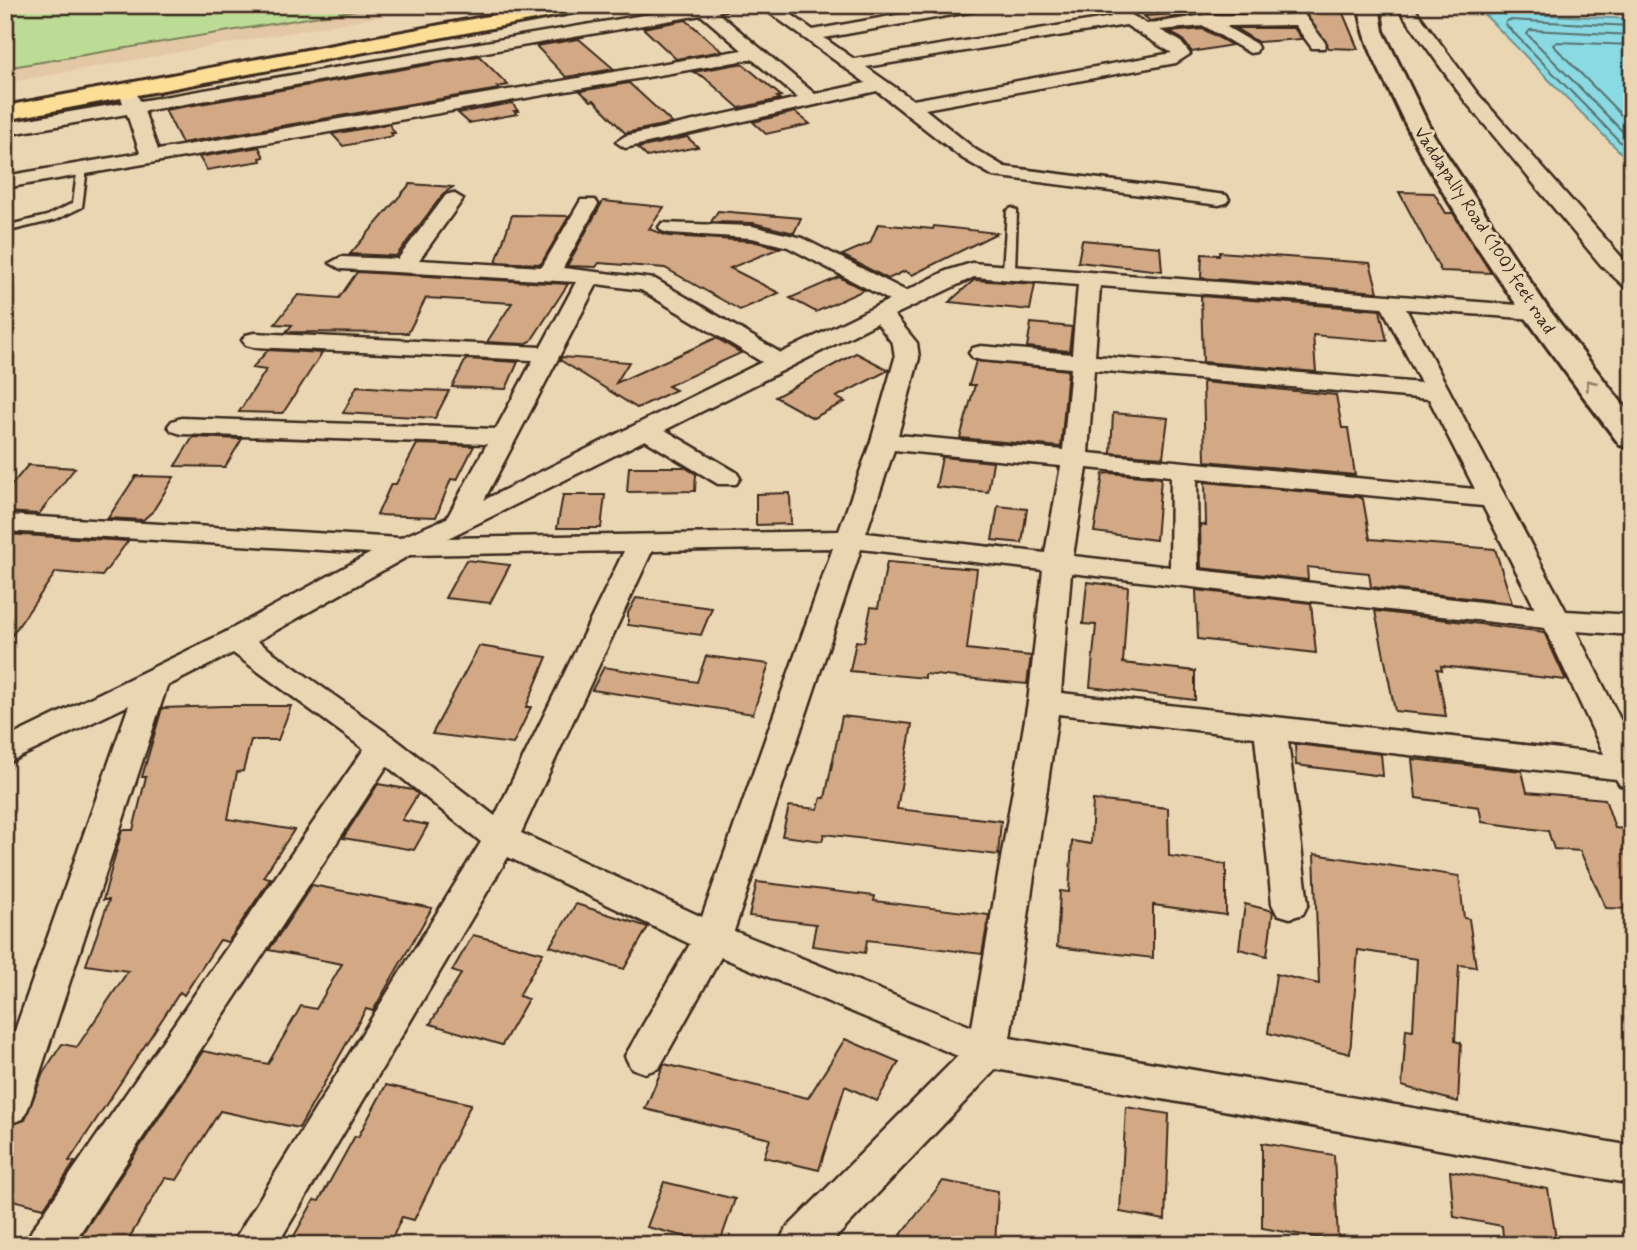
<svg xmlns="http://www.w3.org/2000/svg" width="1637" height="1250" font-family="Mynerve,sans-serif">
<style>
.built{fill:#e4c8a6}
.green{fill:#bcdc95;stroke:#7c835a;stroke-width:2}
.water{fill:#89dae3;stroke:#6a9494;stroke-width:2}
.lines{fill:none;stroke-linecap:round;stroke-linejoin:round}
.shore{stroke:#5a706d;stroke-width:2}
.building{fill:#d2a984;stroke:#3b2a1e;stroke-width:2}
.lane-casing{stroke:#3b2a1e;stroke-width:5}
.street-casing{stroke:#3b2a1e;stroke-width:5}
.secondary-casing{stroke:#3b2a1e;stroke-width:6}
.primary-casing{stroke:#3b2a1e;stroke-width:6}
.lane{fill:#ebd6b4;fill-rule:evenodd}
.street{fill:#ebd6b4;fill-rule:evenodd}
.secondary{fill:#ebd6b4;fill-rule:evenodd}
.primary{fill:#fdde96;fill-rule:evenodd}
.oneway{stroke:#938069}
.labels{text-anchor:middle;stroke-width:6;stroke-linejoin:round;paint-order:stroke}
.far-street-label{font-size:18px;fill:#3b2a1e;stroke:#ebd6b4}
</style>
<rect width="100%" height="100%" fill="#ebd6b4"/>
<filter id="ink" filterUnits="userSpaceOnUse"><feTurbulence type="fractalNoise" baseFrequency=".0143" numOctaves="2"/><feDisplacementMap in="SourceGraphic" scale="14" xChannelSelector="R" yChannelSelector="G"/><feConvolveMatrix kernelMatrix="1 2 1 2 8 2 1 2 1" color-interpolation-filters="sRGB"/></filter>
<g filter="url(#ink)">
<!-- built -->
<polygon class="built" points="5,5 446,5 5,83"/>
<!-- green -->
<polygon class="green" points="45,5 386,5 5,68 5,12"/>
<!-- water -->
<polygon class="water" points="1482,12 1632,19 1632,164"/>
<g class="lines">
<!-- shore -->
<g class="shore">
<polyline points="1632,26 1508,20 1505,24 1632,154"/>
<polyline points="1632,35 1530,30 1527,34 1632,141"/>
<polyline points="1632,45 1557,42 1553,45 1632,126"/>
</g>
</g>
<!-- building -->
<g class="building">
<polygon points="1164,5 1280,5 1283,12 1205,12 1150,21 1144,16 1176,14"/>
<polygon points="1300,5 1340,6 1358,49 1329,48"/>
<polygon points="686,20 722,51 676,59 643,28"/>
<polygon points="1235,28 1294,28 1302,39 1258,42"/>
<polygon points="1203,29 1232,45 1192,52 1182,39 1169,32"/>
<polygon points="579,39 614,69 566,77 536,46"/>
<polygon points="479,56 508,85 497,87 499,89 182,143 165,110"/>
<polygon points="738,64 744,65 781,96 777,97 780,99 739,108 704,77 693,72"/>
<polygon points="629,83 653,105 672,123 625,133 594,100 591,101 580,91"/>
<polygon points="512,103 518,111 514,111 517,114 469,123 458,113"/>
<polygon points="795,112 810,124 766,134 753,122"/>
<polygon points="389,124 395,133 391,133 393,136 343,146 332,134"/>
<polygon points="687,137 698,147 647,157 638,148"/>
<polygon points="259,147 264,157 260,158 261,161 224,167 207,170 199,157"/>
<polygon points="410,184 453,187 444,193 396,256 350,254"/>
<polygon points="1399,192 1434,193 1446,213 1453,213 1491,273 1441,271"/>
<polygon points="603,201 664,207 649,229 668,236 752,241 780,248 730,268 779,293 740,310 665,268 599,263 596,267 567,266"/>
<polygon points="718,211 801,218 794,233 753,223 711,222"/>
<polygon points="512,215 569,216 541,264 496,262"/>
<polygon points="878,224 933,229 934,226 997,233 912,275 905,271 888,279 842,255 870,243"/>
<polygon points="1082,240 1160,247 1162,271 1078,262"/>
<polygon points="1219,252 1370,263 1378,292 1201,278 1202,254 1219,255"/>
<polygon points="357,272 568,284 531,341 525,344 487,342 512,303 426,298 408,333 286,332 292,325 275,324 298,295 339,298"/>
<polygon points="839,277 864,290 816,312 790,298"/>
<polygon points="974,280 1035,284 1030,310 949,302"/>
<polygon points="1201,296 1380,310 1387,341 1313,335 1316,372 1203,362"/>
<polygon points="1031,323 1072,327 1069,351 1027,347"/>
<polygon points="716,338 741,353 668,386 676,390 637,408 560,360 562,357 629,362 616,383"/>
<polygon points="268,350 322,353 283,413 239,412 266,370 252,368"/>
<polygon points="856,353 889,370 836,397 845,402 813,418 775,397"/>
<polygon points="466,359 518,362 506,389 452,387"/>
<polygon points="976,361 1068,370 1061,447 960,438 975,385 969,385"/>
<polygon points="1203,382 1336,395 1342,428 1348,428 1355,475 1205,461"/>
<polygon points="357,386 396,389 449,391 435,418 343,413"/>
<polygon points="1113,413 1168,418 1163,457 1111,453"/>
<polygon points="193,437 242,439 225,467 175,466"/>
<polygon points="417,444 474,446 457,480 451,479 436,517 377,515 391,484 396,484"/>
<polygon points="942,457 993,462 988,492 936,487"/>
<polygon points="28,465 75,468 39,514 5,512 5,493"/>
<polygon points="629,467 684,467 696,474 695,491 627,492"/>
<polygon points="1110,473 1161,478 1156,540 1094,532 1103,474"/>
<polygon points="136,476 174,477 153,511 143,520 108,518"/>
<polygon points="1205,482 1359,497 1363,499 1370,539 1495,549 1512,603 1371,587 1369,573 1307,567 1308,580 1201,568 1200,524 1206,525"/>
<polygon points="790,493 791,524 756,525 756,494"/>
<polygon points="563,495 605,495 601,528 557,528"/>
<polygon points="998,506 1027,509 1022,543 992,540"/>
<polygon points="5,534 128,541 102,576 56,572 5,645"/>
<polygon points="466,560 510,565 490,603 445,598"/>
<polygon points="887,562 977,569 967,649 1031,656 1027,684 925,674 925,678 850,671 856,641 864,642 871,607 878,608"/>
<polygon points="1087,582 1128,587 1123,663 1195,671 1195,700 1090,687 1096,625 1083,624"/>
<polygon points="1196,590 1311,603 1316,653 1198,639"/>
<polygon points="636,598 712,608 701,635 628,625 628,613"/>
<polygon points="1375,611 1544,632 1566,680 1441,666 1442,670 1437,669 1446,716 1395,711"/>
<polygon points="479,646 547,657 526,707 531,707 513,744 432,734"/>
<polygon points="706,656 769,664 753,714 592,690 604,667 697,682"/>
<polygon points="223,706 291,706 278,740 251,740 243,771 237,772 228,819 294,830 263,877 271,878 228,942 220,940 184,995 180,992 69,1161 75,1162 44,1208 5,1198 5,1127 25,1120 43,1073 62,1044 77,1047 128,971 86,965 109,900 103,900 122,830 133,830 146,777 142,777 162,708"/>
<polygon points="842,716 912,724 897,809 1001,821 998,855 824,834 822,841 782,836 789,806 818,809 821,798 825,798"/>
<polygon points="1295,744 1381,754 1383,776 1296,765"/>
<polygon points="1412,759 1522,771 1527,792 1605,799 1615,828 1624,829 1632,848 1632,909 1606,908 1580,851 1554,849 1548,831 1482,822 1479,807 1416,798"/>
<polygon points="378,784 413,790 418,794 402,820 428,825 414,850 343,838"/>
<polygon points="1093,800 1168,808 1169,856 1226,864 1226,915 1153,905 1153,958 1057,947 1060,891 1069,892 1072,841 1091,844"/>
<polygon points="1314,854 1459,876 1464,918 1469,919 1476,967 1459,965 1455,1041 1461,1043 1458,1102 1402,1086 1406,1029 1413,1030 1417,959 1358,950 1350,1054 1268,1033 1276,974 1319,984"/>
<polygon points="757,882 875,896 874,901 989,915 982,954 867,940 865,953 812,946 816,924 749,916"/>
<polygon points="312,885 432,908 373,1011 366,1009 299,1128 220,1111 177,1180 165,1178 125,1245 77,1242 203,1051 268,1064 301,1006 316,1009 342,964 269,950"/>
<polygon points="576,904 648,927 624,969 550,946"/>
<polygon points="1245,904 1273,911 1267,956 1239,949"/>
<polygon points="473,935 543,953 519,996 528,999 502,1045 430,1024 461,974 452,971"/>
<polygon points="845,1039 899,1062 877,1101 845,1086 819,1170 764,1157 770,1139 645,1109 664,1064 808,1098"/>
<polygon points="386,1085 471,1104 414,1220 402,1217 389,1245 289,1245 314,1200 319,1201 355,1136 358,1137"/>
<polygon points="1126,1107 1169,1114 1165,1220 1120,1212"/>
<polygon points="1262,1143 1334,1155 1338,1241 1262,1228"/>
<polygon points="1450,1171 1548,1189 1557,1245 1504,1245 1502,1226 1454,1217"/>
<polygon points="943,1181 998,1191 995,1245 893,1245"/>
<polygon points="664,1182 735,1199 719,1245 647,1227"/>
</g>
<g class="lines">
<!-- lane casing -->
<g class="lane-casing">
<g id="lane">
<polygon points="78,166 87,168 82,207 55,220 5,232 5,226 47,216 73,203"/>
<polygon points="1012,208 1017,211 1015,271 1009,274 1003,271 1007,211"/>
</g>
</g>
<!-- street casing -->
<g class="street-casing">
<g id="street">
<polygon points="5,5 24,5 5,12"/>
<path d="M702,5H740L717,12L815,94L866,83L759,5H778L813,30L952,5H988L980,10L824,38L854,59L1112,17L1094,5H1114L1147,24L1205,15H1288L1282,5H1297L1326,44L1324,48H1312L1295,25L1225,26L1256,44L1258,48L1256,52L1250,53L1204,26L1160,30L1180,41L1190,54L1176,63L925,109L976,150L1005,167L1226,195L1229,199L1226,203L1219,205L993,176L962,158L877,91L625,148L616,142L625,136L798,98L752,59L5,188V176L140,153L127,114L5,135V123L123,103L118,89L121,85H133L140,101ZM701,15L742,50L158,150L144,111ZM1126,25L1172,53L913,100L866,67Z"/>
<polygon points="1396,5 1412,5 1477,93 1632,269 1632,288 1624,286 1601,265 1465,101"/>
<polygon points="1614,5 1632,5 1632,11 1616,8"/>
<path d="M453,193L463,199L419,260L542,267L581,200H595L598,204L563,268L655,279L781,353L889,300L788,247L752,238L669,233L662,231L659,227L662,223L752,226L802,238L906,291L946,271L972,263L1543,307L1546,312L1535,319L1406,309L1566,611L1632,615V635L1576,631L1632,743V789L1620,785L1616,779L1288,741L1308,904L1303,914L1290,918L1277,914L1272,904L1255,737L1058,714L1010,1038L1632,1146V1184L996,1069L829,1245H778L785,1230L958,1056L721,957L659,1068L645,1073L631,1068L625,1056L690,944L508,857L277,1245H231L481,842L387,766L72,1245H25L32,1230L364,749L233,653L167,686L29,1106L23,1119L5,1125V1059L129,705L5,764V739L224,633L371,553L5,531V515L400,538L447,518L487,444L181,434L172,431L168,426L172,421L181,418L496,429L533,360L254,347L246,345L242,340L246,335L254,333L541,347L576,282L341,269L330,263L341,257L398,259L446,195ZM974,277L1078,285L1072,354L981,346L973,348L969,353L973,358L981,360L1071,368L1063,450L898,435L919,358L917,343L894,315ZM597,284L641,290L762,362L484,500ZM1100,286L1382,307L1421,383L1095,356ZM877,323L893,344L895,358L871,441L839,531L448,538L645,440L718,484H736L740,478L736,472L665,430ZM1094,370L1429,399L1475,489L1088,453ZM894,450L1061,466L1045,553L866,533ZM1087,468L1171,476L1170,567L1073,556ZM1197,479L1483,506L1535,608L1198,570ZM833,548L702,917L521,833L652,551ZM861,549L1043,570L1028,702L972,1027L734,931ZM624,551L495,816L394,738L257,641L410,555ZM1071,573L1545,628L1604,754L1061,693Z"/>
</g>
</g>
<!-- secondary casing -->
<g class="secondary-casing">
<path id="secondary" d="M1359,5H1379L1383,31L1434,136L1547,307L1632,416V448L1620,445C1538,336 1448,218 1391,94C1377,65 1362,38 1359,5Z"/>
</g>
<!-- primary casing -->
<g class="primary-casing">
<polygon id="primary" points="548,5 592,5 582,11 5,120 5,106"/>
</g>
<!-- lane -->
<use href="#lane" class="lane"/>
<!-- street -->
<use href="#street" class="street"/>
<!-- secondary -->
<use href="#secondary" class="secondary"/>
<!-- primary -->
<use href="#primary" class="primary"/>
</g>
<!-- one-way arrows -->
<defs><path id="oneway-chevron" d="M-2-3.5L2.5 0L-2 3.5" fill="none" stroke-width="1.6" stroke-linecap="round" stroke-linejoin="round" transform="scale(1.75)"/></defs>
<use class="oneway" href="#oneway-chevron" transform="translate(1590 384) rotate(-128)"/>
</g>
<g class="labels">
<!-- far-street labels -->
<g class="far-street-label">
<text transform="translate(1485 230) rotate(57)" y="6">Vaddapally Road (100) feet road</text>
</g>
</g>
<!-- margin -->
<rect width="1637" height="1250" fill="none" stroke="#ebd6b4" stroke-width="28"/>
<rect x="14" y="14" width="1609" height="1222" fill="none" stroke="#3b2a1e" stroke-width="2.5" filter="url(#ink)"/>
</svg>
